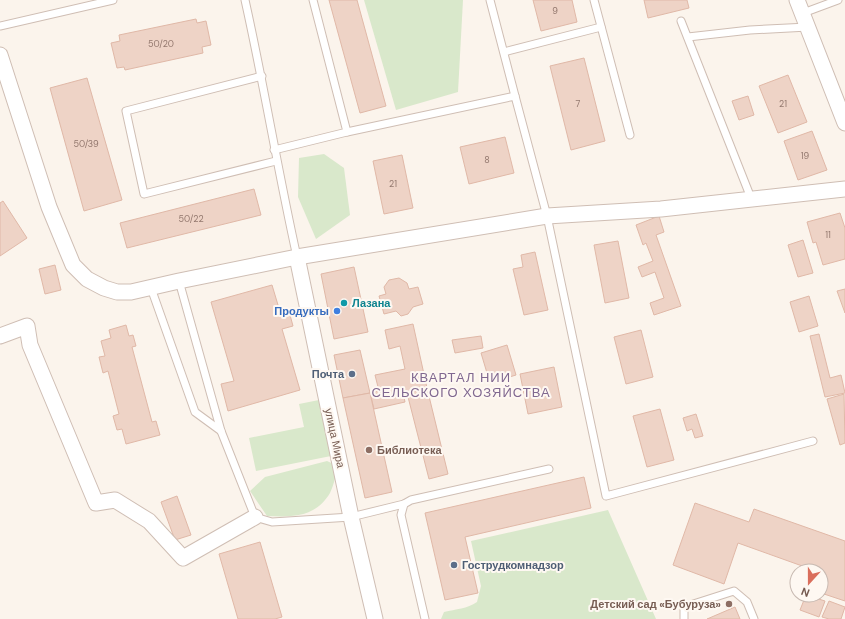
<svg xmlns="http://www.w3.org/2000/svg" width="845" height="619" font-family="'DM Sans',sans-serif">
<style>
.green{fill:#d9e8cb}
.building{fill:#eed3c6;stroke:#e0b8a7}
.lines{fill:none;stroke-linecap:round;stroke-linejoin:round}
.service-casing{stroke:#cfbeb4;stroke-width:9}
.minor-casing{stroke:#cfbeb4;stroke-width:17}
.service{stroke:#fff;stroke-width:7}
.minor{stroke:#fff;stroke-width:15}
.culture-dot{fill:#0f9aa8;stroke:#fef8f2;stroke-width:1.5}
.shop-dot{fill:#3f7fe0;stroke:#fef8f2;stroke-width:1.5}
.service-dot{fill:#5c6f8a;stroke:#fef8f2;stroke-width:1.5}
.education-dot{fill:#8d6e63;stroke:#fef8f2;stroke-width:1.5}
.labels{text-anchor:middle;stroke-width:4;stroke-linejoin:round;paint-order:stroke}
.number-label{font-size:9px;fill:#93786e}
.culture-label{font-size:11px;font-weight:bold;fill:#0d838f;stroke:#fef8f2;text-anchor:start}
.shop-label{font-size:11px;font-weight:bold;fill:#366cbe;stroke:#fef8f2;text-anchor:end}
.service-label{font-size:11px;font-weight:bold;fill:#4e5e75;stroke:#fef8f2;text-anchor:end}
.street-label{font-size:11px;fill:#755a50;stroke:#fef8f2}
.education-label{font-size:11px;font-weight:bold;fill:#785e54;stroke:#fef8f2;text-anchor:start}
.quarter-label{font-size:13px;letter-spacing:1px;fill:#806890;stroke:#fef8f2}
</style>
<rect width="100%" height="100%" fill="#fbf4ec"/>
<!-- green -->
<g class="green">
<polygon points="364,0 463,0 458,92 396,110"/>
<polygon points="324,154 344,168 350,215 316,239 298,197 299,158"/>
<polygon points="319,400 331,456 256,471 249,438 304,427 299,404"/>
<path d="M327,461L338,466C336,474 334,485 330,493C315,518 292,517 267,516L250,491L265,477Z"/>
<path d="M608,510L656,619H441L444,612C456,609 467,609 477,602L481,586L471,541Z"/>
</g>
<!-- building -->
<g class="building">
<polygon points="329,0 357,0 386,106 360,113"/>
<polygon points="533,0 572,0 577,22 541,31"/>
<polygon points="644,0 687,0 689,8 648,18"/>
<polygon points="196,19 197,23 206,21 211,45 202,47 203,53 125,70 124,67 117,68 111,43 120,41 119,35"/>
<polygon points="584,58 605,141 571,150 550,66"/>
<polygon points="788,75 807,122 778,133 759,86"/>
<polygon points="87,78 122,200 84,211 50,88"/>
<polygon points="748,96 754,115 739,120 732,101"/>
<polygon points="812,131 827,170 798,180 784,141"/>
<polygon points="505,137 514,173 469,184 460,147"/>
<polygon points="402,155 413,208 384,214 373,161"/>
<polygon points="254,189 261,215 127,248 120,223"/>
<polygon points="3,201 27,238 0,256 0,203"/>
<polygon points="840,213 845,228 845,259 823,265 816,242 813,243 807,222"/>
<polygon points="659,216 664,232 656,235 681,306 654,315 650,303 664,298 655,272 642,277 638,267 653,261 646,243 643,245 636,225"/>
<polygon points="803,240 813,273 798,277 788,245"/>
<polygon points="618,241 629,298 605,303 594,245"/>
<polygon points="535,252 548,310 524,315 513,269 523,267 521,255"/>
<polygon points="55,265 61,290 45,294 39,269"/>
<polygon points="354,267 368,332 334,339 321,274"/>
<polygon points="399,278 407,283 409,289 418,287 423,304 413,307 408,314 401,316 396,311 384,314 379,296 386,294 384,287 389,280"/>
<polygon points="272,285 281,315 290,315 293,326 282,329 300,390 228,411 221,384 234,381 211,302"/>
<polygon points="845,289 845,313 837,291"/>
<polygon points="809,296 818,326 799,332 790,302"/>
<polygon points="413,324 427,388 403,393 405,402 374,409 370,393 379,391 375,375 405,369 400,346 389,349 385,330"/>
<polygon points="126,325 129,336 133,335 136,346 132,347 152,422 156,421 160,435 126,444 122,429 117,430 113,416 119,414 108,371 103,373 99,357 105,356 101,341 111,338 109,330"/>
<polygon points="641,330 653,377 626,384 614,337"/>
<polygon points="819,334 830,378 841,375 845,393 825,397 810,336"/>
<polygon points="481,336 483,348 455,353 452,340"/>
<polygon points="507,345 516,375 490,383 481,353"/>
<polygon points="360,350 370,393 343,398 334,355"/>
<polygon points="554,367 562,407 528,414 520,374"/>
<polygon points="427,388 448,474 429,479 407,393"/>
<polygon points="370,393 392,492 365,498 343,398"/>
<polygon points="844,394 845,443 840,445 827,399"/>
<polygon points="660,409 674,460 647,467 633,416"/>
<polygon points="696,414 703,436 695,438 692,429 687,431 683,418"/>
<polygon points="584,477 591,508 465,537 478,593 445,600 425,513"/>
<polygon points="177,496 191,535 175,540 161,502"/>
<polygon points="695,503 749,522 754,509 845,541 845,601 821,593 821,571 803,571 805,567 738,543 724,584 673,565"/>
<polygon points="260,542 282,617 275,619 238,619 219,554"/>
<polygon points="806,595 825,601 819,617 800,610"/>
<polygon points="829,601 845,607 841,619 829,619 822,617"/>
<polygon points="735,607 740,619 707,619"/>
</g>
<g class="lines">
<!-- service casing -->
<g class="service-casing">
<g id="service">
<path d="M245,0C264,85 278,172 297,257"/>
<polyline points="490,0 515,96"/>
<polyline points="594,0 630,135"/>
<polyline points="803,13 838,0"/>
<polyline points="681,21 751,198"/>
<polyline points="0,26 113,0"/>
<polyline points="688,37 750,30 808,27"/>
<polyline points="504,52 601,27"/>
<polyline points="262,76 126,111 144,194 276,161"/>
<polyline points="347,132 515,96 547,216 606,496 813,441"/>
<polyline points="274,150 347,132 313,0"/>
<polyline points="179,281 221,431 255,517 272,522 351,517 404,504"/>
<polyline points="151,288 195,412 221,431"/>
<polyline points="425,619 401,515 404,504 411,500 549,469"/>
<polyline points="684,619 684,607 734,591 747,602 754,619"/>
</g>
</g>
<!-- minor casing -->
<g class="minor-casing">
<g id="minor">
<polyline points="797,0 845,123"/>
<polyline points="0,55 49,207 73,265 87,279 104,288 117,292 131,292 179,281 297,257 547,216 661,209 845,189"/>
<polyline points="297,257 351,517 375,619"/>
<polyline points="0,336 27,326 30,345 96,503 115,500 149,521 183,558 255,517"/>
</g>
</g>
<!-- service -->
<use href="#service" class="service"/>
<!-- minor -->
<use href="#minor" class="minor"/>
</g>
<!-- markers -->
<circle class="culture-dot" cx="344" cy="303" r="4"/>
<circle class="shop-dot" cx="337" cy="311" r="4"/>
<g class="service-dot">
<circle cx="352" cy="374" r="4"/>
<circle cx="454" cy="565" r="4"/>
</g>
<g class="education-dot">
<circle cx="369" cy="450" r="4"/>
<circle cx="729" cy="604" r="4"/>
</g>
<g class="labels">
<!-- number labels -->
<g class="number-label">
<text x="555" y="14">9</text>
<text x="161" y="47">50/20</text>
<text x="578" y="107">7</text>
<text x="783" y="107">21</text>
<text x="86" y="147">50/39</text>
<text x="805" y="159">19</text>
<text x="487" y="163">8</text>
<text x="393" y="187">21</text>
<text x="191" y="222">50/22</text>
<text x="828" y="238">11</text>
</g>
<!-- culture labels -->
<g class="culture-label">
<text x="352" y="307">Лазана</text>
</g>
<!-- shop labels -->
<g class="shop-label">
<text x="329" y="315">Продукты</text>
</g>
<!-- service labels -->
<g class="service-label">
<text x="344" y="378">Почта</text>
<text x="462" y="569" text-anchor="start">Гострудкомнадзор</text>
</g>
<!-- street labels -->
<g class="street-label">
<text transform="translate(335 438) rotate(78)" y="4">улица Мира</text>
</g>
<!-- education labels -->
<g class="education-label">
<text x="377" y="454">Библиотека</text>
<text x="721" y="608" text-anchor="end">Детский сад «Бубуруза»</text>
</g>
<!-- quarter labels -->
<g class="quarter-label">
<text x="461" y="382">КВАРТАЛ НИИ<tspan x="461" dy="15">СЕЛЬСКОГО ХОЗЯЙСТВА</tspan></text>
</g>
</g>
<!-- north arrow -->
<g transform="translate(809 583) rotate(201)"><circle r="19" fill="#fef8f2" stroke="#c7b9b1"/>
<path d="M0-3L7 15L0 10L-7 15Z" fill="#da6e5c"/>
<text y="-6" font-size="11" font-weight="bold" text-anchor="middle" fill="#755a50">N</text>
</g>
</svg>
